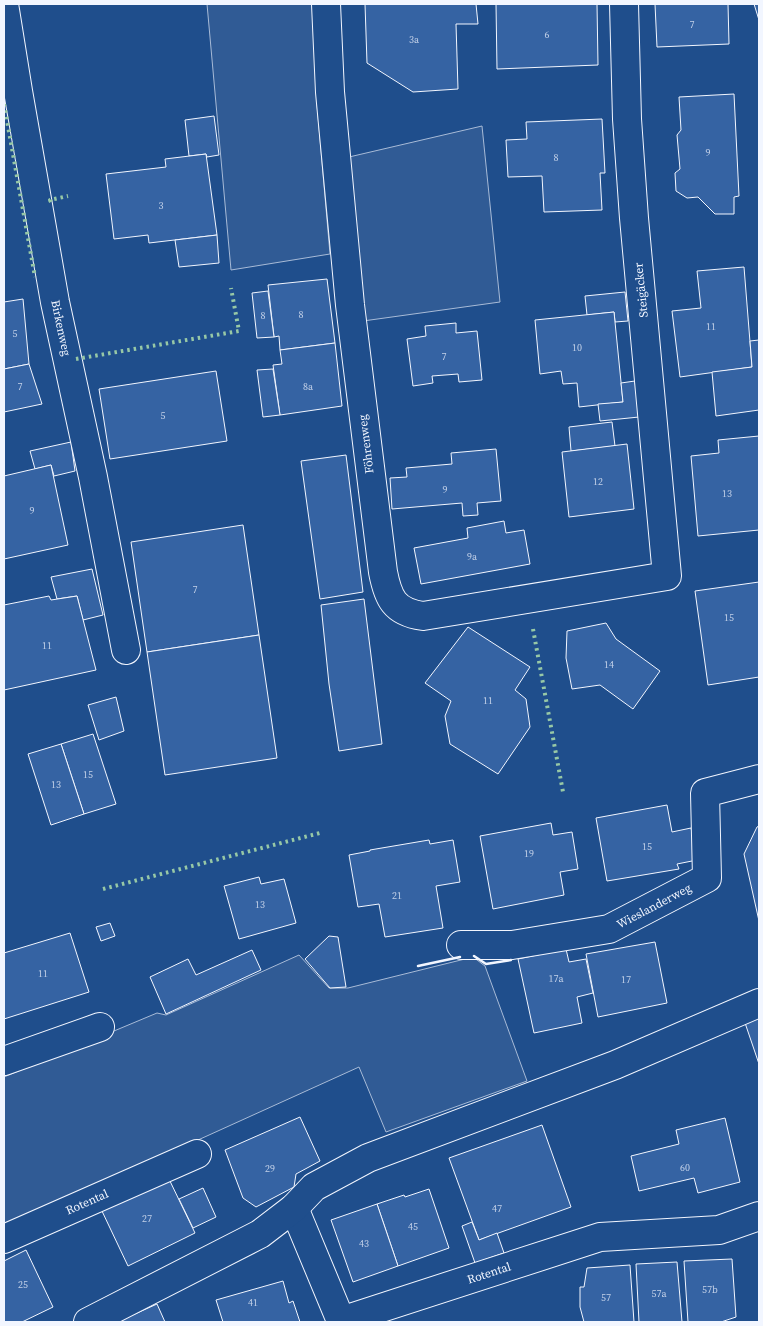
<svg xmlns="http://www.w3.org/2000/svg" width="763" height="1326" font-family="'Source Serif 4',serif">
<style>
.built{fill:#305b95;stroke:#a8bbd7}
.building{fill:#3563a3;stroke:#f2f6ff}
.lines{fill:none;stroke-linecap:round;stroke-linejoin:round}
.minor-casing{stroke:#f2f6ff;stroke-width:30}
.minor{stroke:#1f4e8c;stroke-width:28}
.hedge{stroke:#97c8a6;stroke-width:4;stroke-dasharray:2.5 4;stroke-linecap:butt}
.wall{stroke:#f2f6ff;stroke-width:2.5}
.labels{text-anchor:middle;stroke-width:4;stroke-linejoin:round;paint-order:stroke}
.number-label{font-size:10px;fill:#c3d1e8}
.street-label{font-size:12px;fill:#f2f6ff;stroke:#1f4e8c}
</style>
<rect width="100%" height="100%" fill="#1f4e8c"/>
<!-- built -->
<g class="built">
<polygon points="207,4 313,4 317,105 330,254 231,270"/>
<polygon points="482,126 500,302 363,321 349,157"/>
<polygon points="299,955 329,988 348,988 473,957 485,966 527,1081 386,1132 359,1067 4,1228 4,1077 157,1013 166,1015"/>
</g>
<!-- building -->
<g class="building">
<polygon points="365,4 476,4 478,24 456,24 458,89 413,92 367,63"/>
<polygon points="496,4 597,4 598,65 497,69"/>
<polygon points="655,4 728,4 729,44 657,47"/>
<polygon points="754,4 759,4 759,20"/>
<polygon points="734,94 739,196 734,197 734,214 715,214 698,197 687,198 676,191 675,173 680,169 677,135 681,130 679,97"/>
<polygon points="214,116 219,155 207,157 206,154 189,156 185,120"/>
<polygon points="602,119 605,173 600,173 602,210 544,212 542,176 508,177 506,140 527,139 526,122"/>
<polygon points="206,154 217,235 149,243 148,235 114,239 106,174 166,167 165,159"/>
<polygon points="217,235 219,263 179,267 175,240"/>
<polygon points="744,267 752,367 680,377 672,311 701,308 697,271"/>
<polygon points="327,279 335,343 280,350 279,336 274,337 268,285"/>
<polygon points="268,291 274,337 257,338 252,293"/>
<polygon points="625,292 628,321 615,322 614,312 587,315 585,296"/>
<polygon points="23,299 29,364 4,369 4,302"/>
<polygon points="614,312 623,402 579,407 577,383 563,384 561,371 540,374 535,320"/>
<polygon points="456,323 456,333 477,331 482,380 459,382 458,374 432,376 433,383 413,386 407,339 426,336 425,326"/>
<polygon points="759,340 759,410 716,416 712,372 752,367 750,341"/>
<polygon points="335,343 342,406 280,415 273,365 282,364 280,350"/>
<polygon points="29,364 42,404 4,412 4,369"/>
<polygon points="273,369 280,415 263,417 257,370"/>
<polygon points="216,371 227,441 110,459 99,389"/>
<polygon points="635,381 639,417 600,421 598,404 623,402 621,383"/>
<polygon points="612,422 615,446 571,451 569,427"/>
<polygon points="759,436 759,530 698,536 691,456 719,453 718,440"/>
<polygon points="71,442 75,471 54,476 51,465 35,469 30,451"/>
<polygon points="627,444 634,509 569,517 562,452"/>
<polygon points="496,449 501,501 477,503 478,515 463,516 462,503 392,509 390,478 407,477 406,468 452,464 451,453"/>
<polygon points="346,455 363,592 320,599 301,461"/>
<polygon points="51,465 68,545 4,559 4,476"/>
<polygon points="504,521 506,533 524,530 530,564 421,584 414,548 468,538 467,528"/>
<polygon points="243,525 259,635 147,652 131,542"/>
<polygon points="92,569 103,615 83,620 77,596 57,599 51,577"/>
<polygon points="759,582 759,677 708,685 695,591"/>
<polygon points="49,596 51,600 77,596 96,670 4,690 4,605"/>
<polygon points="364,599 382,744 339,751 329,684 321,605"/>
<polygon points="606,623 616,639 660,671 633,709 600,685 572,689 566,658 567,631"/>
<polygon points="468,627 530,667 515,690 526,699 530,727 498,774 450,744 445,716 451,701 425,683"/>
<polygon points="259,635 277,758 165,775 147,652"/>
<polygon points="116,697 124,731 99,740 88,705"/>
<polygon points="93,734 116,804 84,814 61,744"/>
<polygon points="61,744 84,814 51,825 28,754"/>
<polygon points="667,805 672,832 691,828 697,860 677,864 679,869 607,881 596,818"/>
<polygon points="551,823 553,835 572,832 578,869 560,872 564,895 493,909 480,836"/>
<polygon points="759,826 759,921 744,854 757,827"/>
<polygon points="429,840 430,844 453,840 460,882 436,886 443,928 385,937 379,904 358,907 349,855 370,851 370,850"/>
<polygon points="259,877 261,884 284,879 296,923 239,939 224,886"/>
<polygon points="110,923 115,936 101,941 96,927"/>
<polygon points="70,933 89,992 4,1019 4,953"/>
<polygon points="329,936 338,937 346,987 330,988 305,959"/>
<polygon points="655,942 667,1003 598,1017 586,954"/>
<polygon points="566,949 569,962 586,959 593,993 577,997 582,1023 534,1033 518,959"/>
<polygon points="252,950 261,970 166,1014 150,977 188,959 196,975"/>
<polygon points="759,1010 759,1064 743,1017"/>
<polygon points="300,1117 320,1161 296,1174 294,1187 256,1207 243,1198 225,1150"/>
<polygon points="725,1118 740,1182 698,1193 694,1178 639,1191 631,1156 679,1144 676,1130"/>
<polygon points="542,1125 571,1207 479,1240 449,1158"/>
<polygon points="168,1177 195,1233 128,1266 101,1209"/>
<polygon points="203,1188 216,1217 193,1228 179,1199"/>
<polygon points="429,1189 449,1248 398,1266 377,1204 404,1195 405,1197"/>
<polygon points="377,1204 398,1266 353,1282 331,1220"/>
<polygon points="472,1222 479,1240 497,1233 504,1253 475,1263 462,1226"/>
<polygon points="26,1250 53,1307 22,1322 4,1322 4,1261"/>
<polygon points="732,1259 736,1317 721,1322 688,1322 684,1261"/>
<polygon points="677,1262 682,1322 639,1322 636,1264"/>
<polygon points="630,1265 634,1322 584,1322 580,1307 580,1287 584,1287 587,1268"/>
<polygon points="283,1281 289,1303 293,1301 300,1322 223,1322 216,1300"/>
<polygon points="157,1304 165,1322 117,1322"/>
</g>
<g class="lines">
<!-- minor casing -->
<g class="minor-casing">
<g id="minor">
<polyline points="4,4 18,91 55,302 93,477 126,650"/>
<path d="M326,4L330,92L350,305L383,572C388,598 394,612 423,616L667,576L634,218L627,119L624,4"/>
<polyline points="461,945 512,945 609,929 707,878 705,793 759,779"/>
<polyline points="4,1061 100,1027"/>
<polyline points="294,1208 341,1321 600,1237 719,1230 759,1216"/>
<polyline points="4,1239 197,1154"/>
<polyline points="88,1322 260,1234 294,1208 314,1187 368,1158 615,1065 759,1003"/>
</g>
</g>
<!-- minor -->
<use href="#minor" class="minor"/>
<!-- hedge -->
<g class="hedge">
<polyline points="4,104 35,277"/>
<polyline points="51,202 50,200 68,196"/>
<polyline points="76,359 239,331 231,288"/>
<polyline points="533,629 563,792"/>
<polyline points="103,889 320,833"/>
</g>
<!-- wall -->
<g class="wall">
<polyline points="474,956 486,964 511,960"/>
<polyline points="418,966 460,957"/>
</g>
</g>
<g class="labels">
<!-- number labels -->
<g class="number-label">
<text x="692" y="28">7</text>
<text x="547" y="38">6</text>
<text x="414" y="43">3a</text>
<text x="708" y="156">9</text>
<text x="556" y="161">8</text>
<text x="161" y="209">3</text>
<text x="301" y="318">8</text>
<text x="263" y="319">8</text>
<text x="711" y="330">11</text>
<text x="15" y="337">5</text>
<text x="577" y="351">10</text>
<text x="444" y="360">7</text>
<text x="20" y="390">7</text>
<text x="308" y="390">8a</text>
<text x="163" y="419">5</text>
<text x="598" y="485">12</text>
<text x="445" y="493">9</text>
<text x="727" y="497">13</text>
<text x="32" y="514">9</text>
<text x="472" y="560">9a</text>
<text x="195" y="593">7</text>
<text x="729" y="621">15</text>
<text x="47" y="649">11</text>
<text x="609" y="668">14</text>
<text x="488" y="704">11</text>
<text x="88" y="778">15</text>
<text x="56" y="788">13</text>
<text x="647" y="850">15</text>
<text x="529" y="857">19</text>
<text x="397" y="899">21</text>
<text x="260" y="908">13</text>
<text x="43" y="977">11</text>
<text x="556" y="982">17a</text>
<text x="626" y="983">17</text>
<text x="685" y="1171">60</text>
<text x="270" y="1172">29</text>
<text x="497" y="1212">47</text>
<text x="147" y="1222">27</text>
<text x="413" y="1230">45</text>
<text x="364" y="1247">43</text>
<text x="23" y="1288">25</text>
<text x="710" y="1293">57b</text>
<text x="659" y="1297">57a</text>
<text x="606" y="1301">57</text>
<text x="253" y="1306">41</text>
</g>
<!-- street labels -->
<g class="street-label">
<text transform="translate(641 290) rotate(-96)" y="4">Steigäcker</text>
<text transform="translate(61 328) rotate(78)" y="4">Birkenweg</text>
<text transform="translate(366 444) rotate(-97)" y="4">Föhrenweg</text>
<text transform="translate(654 906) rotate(-28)" y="4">Wieslanderweg</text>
<text transform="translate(87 1202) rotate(-24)" y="4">Rotental</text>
<text transform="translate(489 1273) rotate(-18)" y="4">Rotental</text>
</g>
</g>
<!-- border -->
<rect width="763" height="1326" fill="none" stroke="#f2f6ff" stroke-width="10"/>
</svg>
